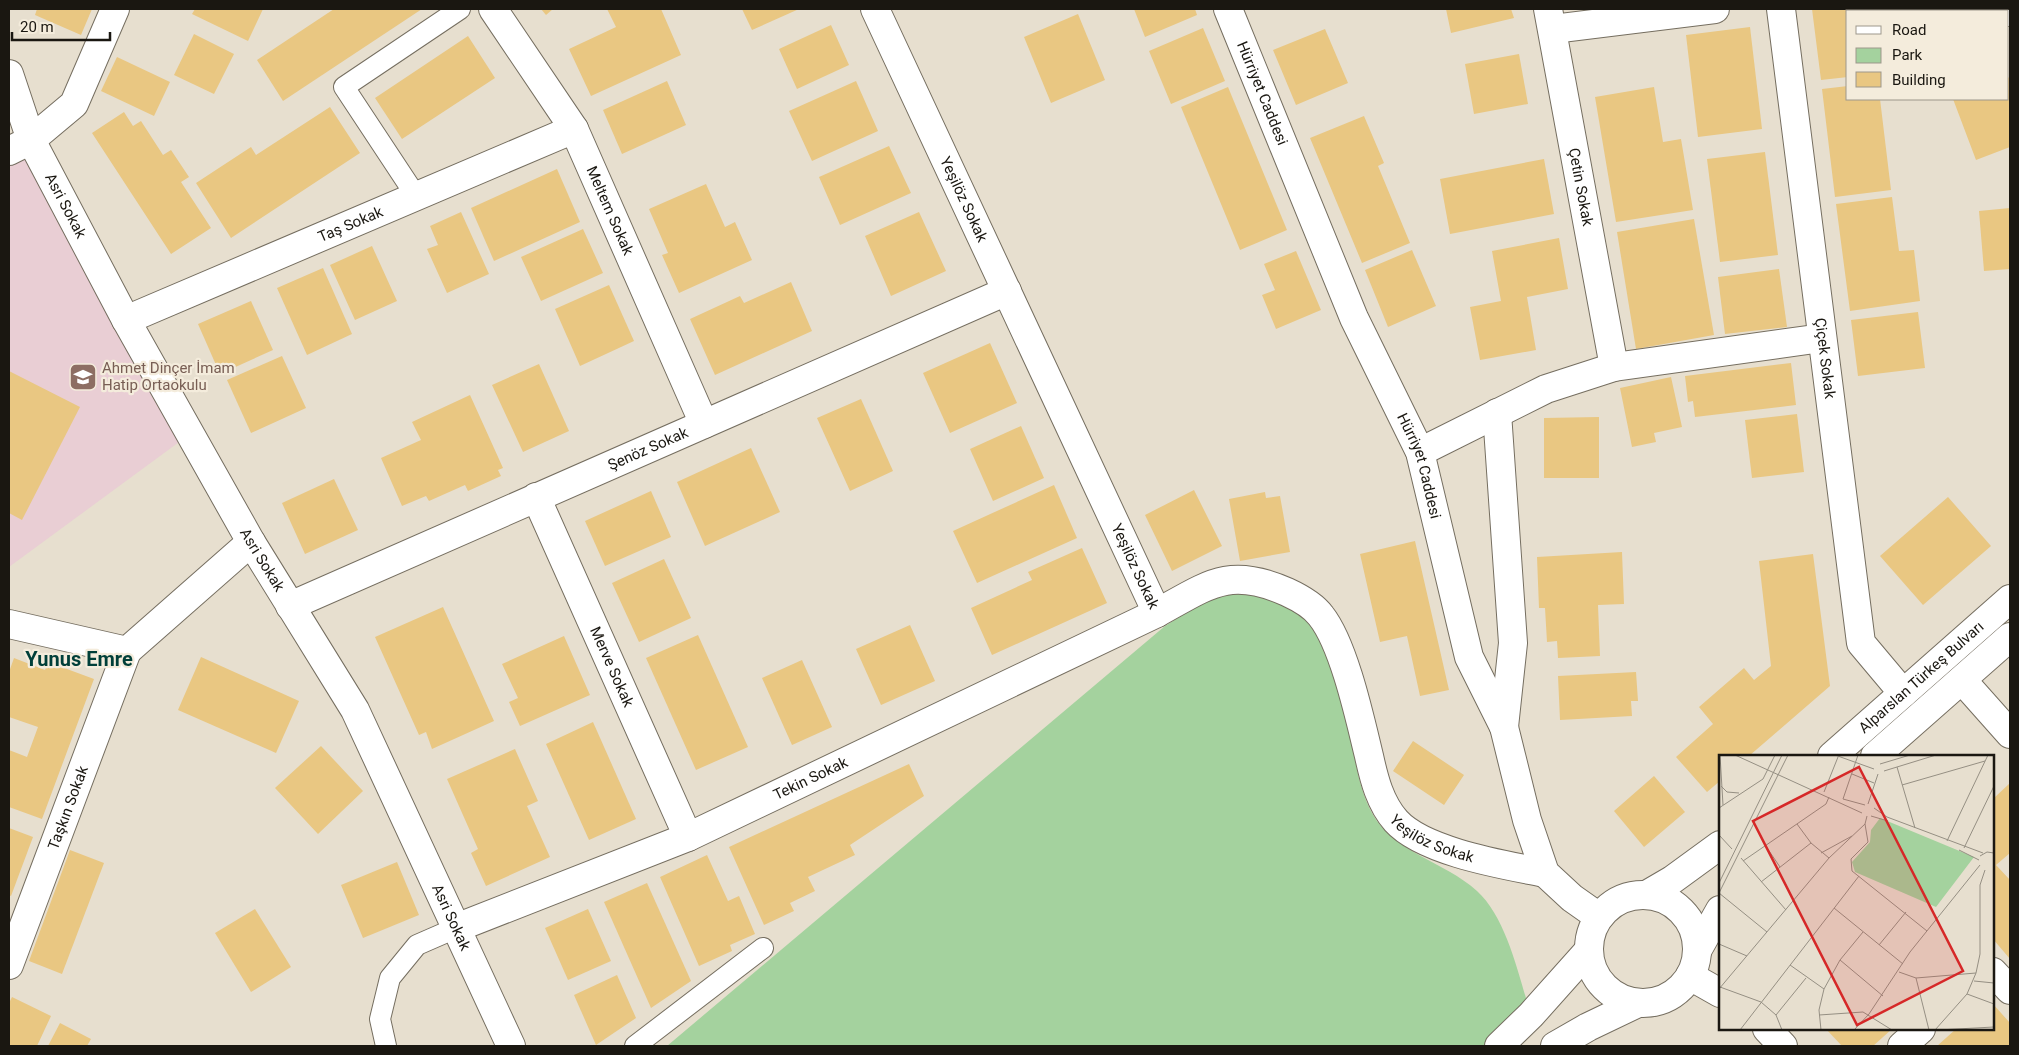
<svg xmlns="http://www.w3.org/2000/svg" width="2019" height="1055" font-family="Roboto,sans-serif">
<style>
.education{fill:#e9ced4}
.green{fill:#a4d29e}
.building{fill:#e9c782}
.lines{fill:none;stroke-linecap:round;stroke-linejoin:round}
.service-casing{stroke:#756e60;stroke-width:22}
.minor-casing{stroke:#756e60;stroke-width:30}
.tertiary-casing{stroke:#756e60;stroke-width:30}
.service{stroke:#fff;stroke-width:20}
.minor{stroke:#fff;stroke-width:28}
.tertiary{stroke:#fff;stroke-width:28}
.labels{text-anchor:middle;stroke-width:4.5;stroke-linejoin:round;paint-order:stroke}
.street-label{font-size:15px;fill:#1a1711;stroke:#f4ecdc}
.education-label{font-size:15px;fill:#785e54;stroke:#f4ecdc;text-anchor:start}
.district-label{font-size:20px;font-weight:bold;fill:#003f39;stroke:#f4ecdc}
.inset-road{fill:none;stroke:#958f83;stroke-width:1}
.view{fill:#d62828;fill-opacity:0.15;stroke:#d62828;stroke-width:2.5}
.inset-edge{fill:none;stroke:#1a1711;stroke-width:2.5}
</style>
<rect width="100%" height="100%" fill="#e7dfcf"/>
<!-- education -->
<polygon class="education" points="31,140 190,434 9,567 9,151"/>
<!-- green -->
<path class="green" d="M1242,591C1263,596 1283,602 1301,615C1317,626 1324,646 1330,663C1337,685 1343,707 1349,729C1355,757 1358,787 1372,813C1394,853 1444,861 1477,891C1507,918 1519,977 1531,1015L1499,1046H667L1165,626L1213,596Z"/>
<!-- building -->
<g class="building">
<polygon points="37,9 92,9 81,35 35,15"/>
<polygon points="195,9 263,9 248,41 192,14"/>
<polygon points="334,9 422,9 283,101 257,60"/>
<polygon points="541,9 553,9 546,15"/>
<polygon points="607,9 661,9 681,55 591,96 569,49 616,27"/>
<polygon points="742,9 799,9 752,30"/>
<polygon points="1134,9 1195,9 1197,15 1145,37"/>
<polygon points="1446,9 1511,9 1514,18 1451,33"/>
<polygon points="1812,9 1879,9 1879,11 1848,11 1848,77 1821,80"/>
<polygon points="1078,14 1105,80 1051,103 1024,37"/>
<polygon points="831,25 849,65 797,89 779,49"/>
<polygon points="1750,27 1762,129 1698,137 1686,35"/>
<polygon points="1203,28 1225,81 1171,104 1149,51"/>
<polygon points="1325,29 1348,83 1296,105 1273,50"/>
<polygon points="194,34 234,54 214,94 174,75"/>
<polygon points="468,36 495,78 402,139 375,98"/>
<polygon points="1519,54 1528,104 1474,114 1465,64"/>
<polygon points="117,57 170,82 154,116 101,91"/>
<polygon points="2008,77 2010,79 2010,147 1976,160 1953,99 2008,99"/>
<polygon points="667,81 686,125 622,154 603,110"/>
<polygon points="856,81 878,131 812,161 789,111"/>
<polygon points="1848,86 1848,99 1880,99 1891,190 1835,197 1822,89"/>
<polygon points="1228,87 1287,230 1240,250 1181,107"/>
<polygon points="1654,87 1663,142 1681,139 1693,210 1616,222 1595,97"/>
<polygon points="330,107 360,153 231,238 196,183 251,147 256,155"/>
<polygon points="124,112 133,126 141,121 163,155 171,150 189,177 181,182 211,228 171,254 92,133"/>
<polygon points="1364,116 1384,163 1378,166 1410,243 1362,263 1310,138"/>
<polygon points="889,146 911,193 840,225 819,177"/>
<polygon points="1765,152 1778,255 1720,262 1707,159"/>
<polygon points="1544,159 1554,214 1450,234 1440,179"/>
<polygon points="557,169 580,222 494,261 471,208"/>
<polygon points="706,184 725,227 735,222 752,260 679,293 662,255 668,253 649,209"/>
<polygon points="1892,197 1899,251 1914,250 1920,301 1850,311 1836,204"/>
<polygon points="2010,208 2010,269 1984,271 1979,211"/>
<polygon points="461,212 489,274 447,293 427,249 438,245 430,226"/>
<polygon points="919,212 946,271 891,296 865,236"/>
<polygon points="1694,219 1714,335 1636,349 1617,232"/>
<polygon points="583,229 603,273 541,301 521,257"/>
<polygon points="1559,238 1568,289 1527,297 1536,350 1480,360 1470,307 1501,301 1492,251"/>
<polygon points="372,246 397,301 355,320 330,265"/>
<polygon points="1412,250 1436,306 1388,327 1365,270"/>
<polygon points="1296,251 1321,310 1276,329 1262,295 1275,290 1264,264"/>
<polygon points="323,268 352,334 307,355 277,288"/>
<polygon points="1779,269 1787,327 1725,334 1718,277"/>
<polygon points="791,282 812,331 715,375 690,319 740,296 744,303"/>
<polygon points="609,285 634,341 580,366 555,309"/>
<polygon points="251,301 273,350 220,374 198,324"/>
<polygon points="1918,312 1925,368 1858,376 1851,320"/>
<polygon points="990,343 1017,403 950,433 923,373"/>
<polygon points="282,356 306,408 251,433 227,380"/>
<polygon points="1791,363 1796,405 1695,417 1693,401 1688,402 1685,376"/>
<polygon points="539,364 569,431 523,452 492,385"/>
<polygon points="9,371 80,407 22,520 9,513"/>
<polygon points="1671,377 1682,427 1654,433 1656,442 1632,447 1620,388"/>
<polygon points="470,395 503,468 498,470 501,476 468,491 465,485 429,501 426,496 402,506 381,458 421,440 412,422"/>
<polygon points="861,399 893,471 850,491 817,418"/>
<polygon points="1797,414 1804,472 1752,478 1745,420"/>
<polygon points="1599,417 1599,478 1544,478 1544,418"/>
<polygon points="1021,426 1044,478 993,501 970,449"/>
<polygon points="751,448 780,512 705,546 677,482"/>
<polygon points="334,479 358,530 305,554 282,503"/>
<polygon points="1054,485 1077,538 977,583 953,531"/>
<polygon points="1194,490 1222,546 1172,571 1145,515"/>
<polygon points="651,491 671,537 605,566 585,521"/>
<polygon points="1265,492 1266,498 1280,496 1290,552 1240,561 1229,499"/>
<polygon points="1948,497 1991,546 1923,605 1880,556"/>
<polygon points="1415,541 1449,690 1420,696 1407,636 1380,642 1360,554"/>
<polygon points="1082,548 1107,603 992,655 971,608 1032,580 1028,572"/>
<polygon points="1622,552 1624,604 1598,605 1600,656 1558,658 1557,641 1547,642 1545,608 1539,608 1537,557"/>
<polygon points="1813,554 1830,686 1749,756 1720,756 1720,781 1707,792 1676,757 1713,724 1699,707 1744,668 1754,680 1771,666 1759,561"/>
<polygon points="664,559 691,618 639,642 612,583"/>
<polygon points="443,607 494,721 432,749 426,732 419,735 375,637"/>
<polygon points="910,625 935,681 881,705 856,649"/>
<polygon points="698,635 748,747 696,770 646,658"/>
<polygon points="564,636 590,695 520,726 509,702 518,698 502,664"/>
<polygon points="201,657 299,701 276,753 178,710"/>
<polygon points="14,658 45,670 48,662 94,679 42,819 9,807 9,750 27,757 38,727 9,717 9,672"/>
<polygon points="802,660 832,727 792,745 762,678"/>
<polygon points="1636,672 1638,701 1631,701 1632,716 1560,720 1558,676"/>
<polygon points="593,722 636,819 589,840 546,744"/>
<polygon points="1413,741 1464,775 1444,805 1393,771"/>
<polygon points="321,746 363,791 318,834 275,788"/>
<polygon points="515,749 538,801 527,806 550,857 486,886 471,853 478,849 447,779"/>
<polygon points="909,764 924,796 850,845 855,855 808,877 815,891 790,903 794,911 764,925 729,847"/>
<polygon points="1654,776 1685,812 1644,847 1614,811"/>
<polygon points="2010,783 2010,853 1996,865 2010,880 2010,959 1993,939 1993,799"/>
<polygon points="9,828 33,837 11,896 9,895"/>
<polygon points="70,850 104,863 62,974 29,961"/>
<polygon points="707,855 728,901 739,896 755,934 730,945 732,951 699,966 660,877"/>
<polygon points="397,862 419,915 363,938 341,885"/>
<polygon points="647,883 691,981 651,1008 604,902"/>
<polygon points="255,909 291,967 251,992 215,933"/>
<polygon points="588,909 611,961 568,980 545,928"/>
<polygon points="617,975 636,1018 596,1045 574,995"/>
<polygon points="12,997 51,1016 37,1046 9,1046 9,1003"/>
<polygon points="1993,1004 2010,1023 2010,1046 1937,1046 1956,1029 1993,1029"/>
<polygon points="60,1023 91,1039 87,1046 48,1046"/>
<polygon points="1826,1029 1892,1029 1873,1046 1842,1046"/>
</g>
<g class="lines">
<!-- service casing -->
<g class="service-casing">
<g id="service">
<polyline points="416,196 344,87 460,9"/>
<polyline points="386,1046 380,1019 390,978 417,945 456,928"/>
<polyline points="635,1046 763,948"/>
</g>
</g>
<!-- minor casing -->
<g class="minor-casing">
<g id="minor">
<path id="s1" d="M493,9L574,129L704,424"/>
<path id="s2" d="M875,9L1157,613"/>
<path id="s3" d="M1228,9L1354,318L1420,452L1469,657L1504,727L1527,820L1545,873L1572,898L1599,917"/>
<path id="s4" d="M1548,9L1614,367"/>
<path id="s5" d="M1781,9L1861,643L1903,693"/>
<polyline points="2008,9 2010,12"/>
<polyline points="1553,29 1715,9"/>
<path id="s6" d="M9,74L31,140L126,320L251,542L355,710L511,1046"/>
<polyline points="9,151 31,140 74,104 115,9"/>
<path id="s7" d="M126,320L574,129"/>
<polyline points="1497,413 1513,643 1504,727"/>
<polyline points="1420,452 1546,389 1614,367 1822,338"/>
<path id="s8" d="M536,497L688,837"/>
<path id="s9" d="M290,606L1007,291"/>
<polyline points="9,624 127,651 251,542"/>
<polyline points="1962,680 2010,734"/>
<path id="s10" d="M456,928L688,837L1157,613C1208,585 1229,566 1287,592C1300,598 1313,605 1321,616C1344,645 1360,719 1369,756C1374,779 1380,803 1396,821C1424,852 1505,865 1545,873"/>
<path id="s11" d="M9,965L127,651"/>
<polyline points="1993,972 2010,990"/>
<polyline points="1690,976 1720,993"/>
<polyline points="1767,1029 1783,1046"/>
<polyline points="1902,1046 1921,1029"/>
</g>
</g>
<!-- tertiary casing -->
<g class="tertiary-casing">
<g id="tertiary">
<path id="s12" d="M1832,756L2010,599"/>
<polyline points="1875,756 2010,637"/>
<polyline points="1648,894 1672,880 1720,845"/>
<circle cx="1643" cy="949" r="54"/>
<polyline points="1698,949 1720,910"/>
<polyline points="1499,1046 1531,1015 1589,950"/>
<polyline points="1555,1046 1588,1027 1638,1003"/>
</g>
</g>
<!-- service -->
<use href="#service" class="service"/>
<!-- minor -->
<use href="#minor" class="minor"/>
<!-- tertiary -->
<use href="#tertiary" class="tertiary"/>
</g>
<!-- icons -->
<defs>
<g id="school-square" transform="scale(1.4375)"><rect x="-9" y="-9" width="18" height="18" rx="4" fill="#8d6e63" stroke="#f4ecdc"/><path d="M0-5L7-2L0 1L-7-2ZM-4 1L0 2.5L4 1V4Q0 6-4 4Z" fill="#fff"/></g>
</defs>
<g fill-rule="evenodd">
<use href="#school-square" x="83" y="377"/>
</g>
<g class="labels">
<!-- street labels -->
<g class="street-label">
<text dy="5" stroke="none"><textPath href="#s3" startOffset="91">Hürriyet Caddesi</textPath></text>
<text dy="5" stroke="none"><textPath href="#s4" startOffset="181">Çetin Sokak</textPath></text>
<text dy="5" stroke="none"><textPath href="#s2" startOffset="210">Yeşilöz Sokak</textPath></text>
<text dy="5" stroke="none"><textPath href="#s6" startOffset="144">Asri Sokak</textPath></text>
<text dy="5" stroke="none"><textPath href="#s1" startOffset="234">Meltem Sokak</textPath></text>
<text dy="5" stroke="none"><textPath href="#s7" startOffset="244">Taş Sokak</textPath></text>
<text dy="5" stroke="none"><textPath href="#s5" startOffset="352">Çiçek Sokak</textPath></text>
<text dy="5" stroke="none"><textPath href="#s9" startOffset="391">Şenöz Sokak</textPath></text>
<text dy="5" stroke="none"><textPath href="#s3" startOffset="496">Hürriyet Caddesi</textPath></text>
<text dy="5" stroke="none"><textPath href="#s6" startOffset="549">Asri Sokak</textPath></text>
<text dy="5" stroke="none"><textPath href="#s2" startOffset="615">Yeşilöz Sokak</textPath></text>
<text dy="5" stroke="none"><textPath href="#s8" startOffset="186">Merve Sokak</textPath></text>
<text dy="5" stroke="none"><textPath href="#s12" startOffset="119">Alparslan Türkeş Bulvarı</textPath></text>
<text dy="5" stroke="none"><textPath href="#s10" startOffset="385">Tekin Sokak</textPath></text>
<text dy="5" stroke="none"><textPath href="#s11" startOffset="168">Taşkın Sokak</textPath></text>
<text dy="5" stroke="none"><textPath href="#s10" startOffset="1211">Yeşilöz Sokak</textPath></text>
<text dy="5" stroke="none"><textPath href="#s6" startOffset="954">Asri Sokak</textPath></text>
</g>
<!-- education labels -->
<g class="education-label">
<text x="102" y="373">Ahmet Dinçer İmam<tspan x="102" dy="17">Hatip Ortaokulu</tspan></text>
</g>
<!-- district labels -->
<g class="district-label">
<text x="79" y="666">Yunus Emre</text>
</g>
</g>
<!-- overview -->
<g transform="translate(1719 755)">
<rect width="275" height="275" fill="#e7dfcf"/>
<path d="M161,63L255,102L217,152L136,117L133,107L151,87L152,75Z" fill="#a4d29e"/>
<path class="inset-road" d="M1,0L4,50M16,0L143,58M116,0L155,14M161,9L191,0M178,12L196,73M165,16L217,0M133,19L155,28M183,30L266,6M2,31L8,37L20,38M105,37L119,2M124,44L146,50M124,44L139,0M149,49L159,19M0,53L44,24L56,0M155,53L168,62L264,98M152,61L169,66M78,69L92,88L110,103M146,69L149,87L132,104L133,116L208,176M0,80L13,94M228,86L269,0M46,90L61,112M245,93L275,31M240,95L260,105M102,98L133,81M261,101L268,97L275,98M22,103L67,155M24,106L107,49L110,42M42,127L92,88M0,128L63,0M0,138L69,0M0,138L48,177M115,153L184,209M0,189L28,201M160,190L187,157M121,205L164,241M71,210L105,234M180,217L197,223L210,275M197,223L257,218M255,226L275,228M1,232L42,247L57,260L63,275M0,234L110,103L146,69L148,61M248,239L275,249M57,260L87,223M100,260L144,257L173,275M21,275L140,121M102,275L100,255L105,234L121,205L144,177M135,275L150,259L191,197L261,110M216,275L248,239L257,218L261,199V130L266,115M219,275L275,272"/>
<path class="view" d="M140,12L244,216L138,270L34,66Z"/>
<rect width="275" height="275" class="inset-edge"/>
</g>
<!-- border -->
<rect width="2019" height="1055" fill="none" stroke="#1a1711" stroke-width="20"/>
<!-- legend -->
<rect x="1846" y="10" width="162" height="90" fill="#f4ecdc" stroke="#9d978b"/>
<rect x="1856" y="26" width="25" height="8" fill="#ffffff" stroke="#9d978b"/>
<text x="1892" y="35" font-size="15" fill="#1a1711">Road</text>
<rect x="1856" y="48" width="25" height="15" fill="#a4d29e" stroke="#9d978b"/>
<text x="1892" y="60" font-size="15" fill="#1a1711">Park</text>
<rect x="1856" y="72" width="25" height="15" fill="#e9c782" stroke="#9d978b"/>
<text x="1892" y="85" font-size="15" fill="#1a1711">Building</text>
<!-- scale -->
<path d="M12 32v8h98v-8" fill="none" stroke="#1a1711" stroke-width="2.5"/>
<text x="20" y="32" font-size="15" fill="#1a1711" stroke="#f4ecdc" stroke-width="4" paint-order="stroke">20 m</text>
</svg>
